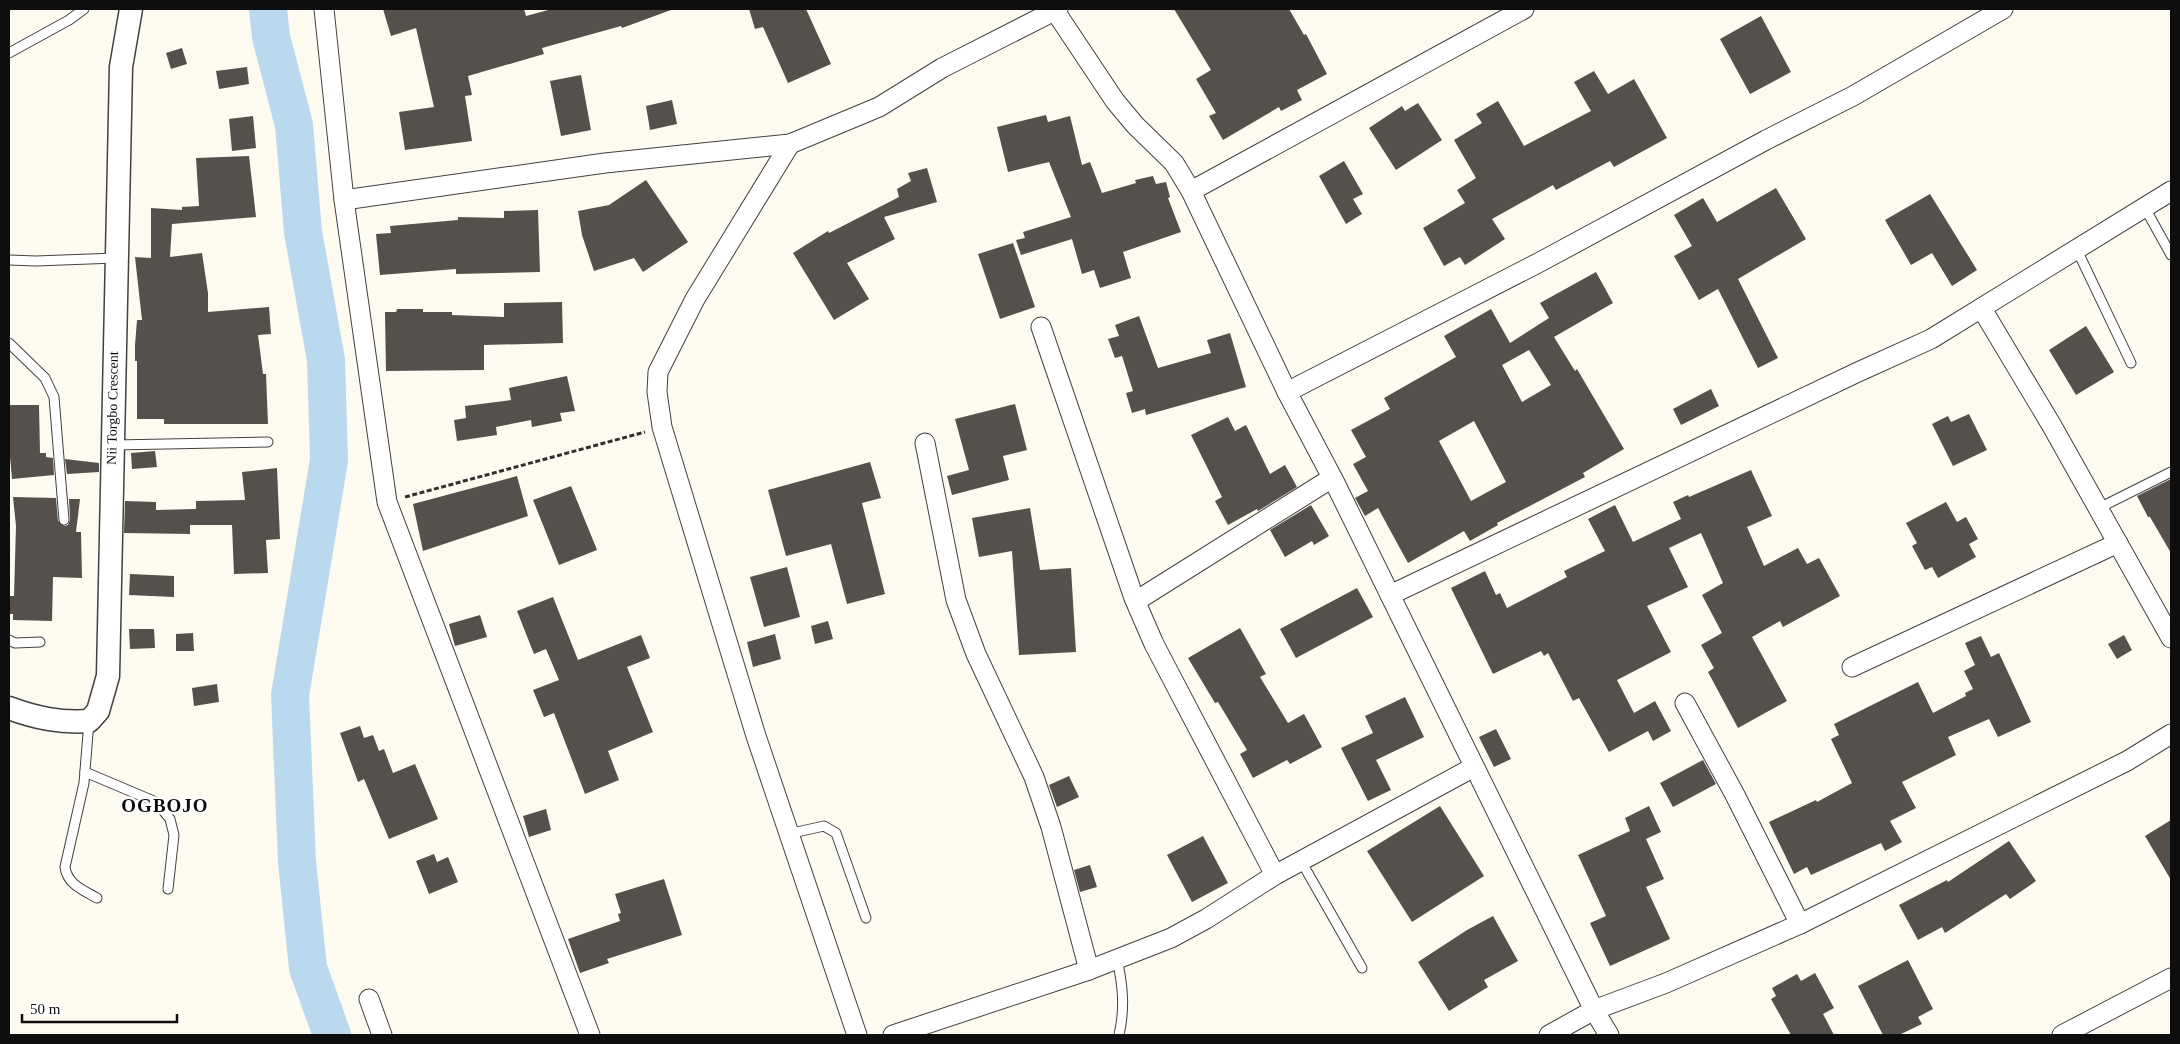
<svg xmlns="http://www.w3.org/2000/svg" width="2180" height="1044" font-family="'Times New Roman',serif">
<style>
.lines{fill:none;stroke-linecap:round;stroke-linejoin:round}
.stream{stroke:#4989be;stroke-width:6}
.river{stroke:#bad9ef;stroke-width:38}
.building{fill:#55504b;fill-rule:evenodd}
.service-casing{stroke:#414141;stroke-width:11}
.minor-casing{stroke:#414141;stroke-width:21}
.tertiary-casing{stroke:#414141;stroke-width:25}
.path{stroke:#303030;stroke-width:3;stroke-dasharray:5 2.5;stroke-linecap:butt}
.service{stroke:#fff;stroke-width:9}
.minor{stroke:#fff;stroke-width:19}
.tertiary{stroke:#fff;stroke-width:22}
.labels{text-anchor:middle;stroke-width:5;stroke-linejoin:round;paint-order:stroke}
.street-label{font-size:14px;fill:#0e0e0e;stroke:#fff}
.district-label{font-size:19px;font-weight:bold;letter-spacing:1px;fill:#0e0e0e;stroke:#fff}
</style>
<rect width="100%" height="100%" fill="#fdfbf0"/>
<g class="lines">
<!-- stream -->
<polyline class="stream" points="253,9 271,37"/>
<!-- river -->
<polyline class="river" points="268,9 271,37 294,125 303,232 326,360 329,460 290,695 297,862 308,968 332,1035"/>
</g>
<!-- building -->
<g class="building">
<polygon points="383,9 524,9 526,16 552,9 670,9 671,10 622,28 621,26 542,48 544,54 468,76 472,95 465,96 472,141 405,150 399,112 434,107 416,28 391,36"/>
<polygon points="749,9 806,9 831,64 788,83 763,27 755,29"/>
<polygon points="1174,9 1289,9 1304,35 1306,34 1327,74 1297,90 1302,100 1281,111 1279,107 1223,140 1209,116 1216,113 1196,79 1211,70"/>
<polygon points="1761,16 1791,72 1750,94 1720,39"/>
<polygon points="182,48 187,64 171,69 166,53"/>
<polygon points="247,67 249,84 219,89 216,71"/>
<polygon points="1594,71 1608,94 1634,79 1667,138 1614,167 1610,161 1556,190 1553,185 1492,219 1505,239 1465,265 1460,257 1444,266 1423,228 1465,203 1457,190 1476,178 1454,140 1482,123 1476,114 1498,101 1524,146 1591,111 1574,82"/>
<polygon points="581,75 591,130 561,136 550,81"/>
<polygon points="672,100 677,124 650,130 646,106"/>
<polygon points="1418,103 1442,140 1396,170 1369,128 1402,106 1405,111"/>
<polygon points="1046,115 1048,122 1070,116 1082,165 1090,162 1102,193 1136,183 1135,180 1153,176 1156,184 1166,182 1170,197 1168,198 1181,232 1123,252 1131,278 1100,288 1094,270 1082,274 1072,239 1021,255 1016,240 1025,238 1023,232 1071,217 1049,162 1008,172 997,127"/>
<polygon points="253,116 256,148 232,151 229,119"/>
<polygon points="249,156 256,217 172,224 170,257 202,253 208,293 208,312 269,307 271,334 258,335 263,374 266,374 268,424 164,424 164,419 137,419 137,361 135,361 135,345 137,320 142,320 135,257 151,258 151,208 182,210 182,207 199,206 196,158"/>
<polygon points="1344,161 1363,194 1353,199 1362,214 1346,224 1319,176"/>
<polygon points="927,168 937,202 884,217 895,239 847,263 869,299 834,320 793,253 828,231 829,233 899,197 897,189 911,181 908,173"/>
<polygon points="646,180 688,242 643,272 634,258 594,271 582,235 578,211 609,205"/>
<polygon points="1776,188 1806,239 1738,279 1778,358 1758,368 1718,289 1699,300 1674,256 1692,246 1674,215 1703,198 1717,222"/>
<polygon points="1930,194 1977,270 1952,286 1932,253 1911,265 1885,220"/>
<polygon points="538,210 540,272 456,274 456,269 380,275 376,234 391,233 390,226 458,220 458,217 504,218 504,211"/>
<polygon points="1013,243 1035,307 1000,319 978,254"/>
<path d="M1596,272L1613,303L1554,337L1575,371L1577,369L1624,449L1583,473L1585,477L1497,523L1498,525L1470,541L1464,531L1408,563L1378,508L1365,516L1355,498L1368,491L1353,464L1366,457L1351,430L1390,409L1384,398L1456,357L1444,336L1491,309L1510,343L1549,318L1540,303ZM1529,350L1551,385L1522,402L1502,365ZM1474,421L1506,482L1471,501L1439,441Z"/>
<polygon points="562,302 563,343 484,345 484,370 386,371 385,312 396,312 397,309 423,309 423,312 452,312 452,315 504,317 504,303"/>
<polygon points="1139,316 1158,368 1211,353 1207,340 1230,333 1246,387 1146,415 1145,409 1132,413 1126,393 1133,391 1122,356 1115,358 1108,339 1119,336 1115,325"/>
<polygon points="2086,326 2114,372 2076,395 2049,350"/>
<polygon points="567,376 575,411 560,413 562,421 532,427 531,420 496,427 497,435 457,441 454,420 466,418 465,406 511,400 509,388"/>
<polygon points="1711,389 1719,406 1681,425 1673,409"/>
<polygon points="1015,404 1027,450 1003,456 1009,480 952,495 947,476 969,470 955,419"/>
<polygon points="9,405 39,405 40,453 46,453 46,457 53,458 54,475 12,479 9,445"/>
<polygon points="1969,414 1987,450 1953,466 1932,424 1948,416 1951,422"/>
<polygon points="1228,417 1235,431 1246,425 1270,474 1285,465 1297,487 1258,511 1257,509 1228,525 1215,501 1222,497 1191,435"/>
<polygon points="155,451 157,467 132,469 131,453"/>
<polygon points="65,459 99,463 99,472 67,474"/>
<polygon points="870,462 881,498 862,503 885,594 847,604 831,544 786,556 768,490"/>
<polygon points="277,468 280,539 266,540 268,573 234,574 232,525 190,525 190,534 124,533 125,501 156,502 156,510 196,509 196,501 245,500 242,472"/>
<polygon points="1751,470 1772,516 1747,527 1764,566 1798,548 1807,564 1819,558 1840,596 1783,627 1780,621 1752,637 1787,701 1738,728 1708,672 1714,668 1701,645 1722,633 1702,595 1723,583 1701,533 1669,548 1688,587 1647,606 1671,652 1617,680 1634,713 1655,701 1671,731 1653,741 1648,731 1609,752 1579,698 1573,701 1548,653 1544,656 1541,651 1493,674 1451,588 1485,571 1496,595 1500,593 1507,608 1567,577 1564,571 1605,551 1588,519 1615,505 1633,542 1681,519 1673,502 1688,495 1689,497"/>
<polygon points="517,476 528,516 423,551 413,504"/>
<polygon points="2171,479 2171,553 2150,517 2148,517 2137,496"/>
<polygon points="571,486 597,550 559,565 533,500"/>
<polygon points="13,497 56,498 58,521 64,526 68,525 70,520 69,499 80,499 76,532 81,532 82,578 53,577 52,621 13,620 13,614 9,614 9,596 14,596 16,526"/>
<polygon points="1946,502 1957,522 1966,517 1978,539 1969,544 1976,557 1938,578 1932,567 1925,570 1912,546 1917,543 1906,523"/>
<polygon points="1311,505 1329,536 1314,545 1312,541 1285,557 1270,530"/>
<polygon points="1030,508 1040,570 1071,568 1076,652 1019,655 1012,551 979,557 972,518"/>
<polygon points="787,567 800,617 764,627 750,577"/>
<polygon points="130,574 174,576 174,597 129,595"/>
<polygon points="1357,588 1373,617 1296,658 1280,629"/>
<polygon points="553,597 578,660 641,635 650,658 627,667 653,732 608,751 619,780 585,794 554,713 544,717 533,690 559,680 546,649 534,654 517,611"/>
<polygon points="480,615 487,637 455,646 449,624"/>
<polygon points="828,621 833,639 815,644 811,626"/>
<polygon points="1240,628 1266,674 1260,677 1288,723 1304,714 1322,747 1290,764 1287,760 1253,778 1240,754 1247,750 1218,702 1215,703 1188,658"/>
<polygon points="129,629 154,629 155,648 130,649"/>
<polygon points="193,633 194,651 176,651 176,634"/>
<polygon points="775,634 781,659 753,667 747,642"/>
<polygon points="2124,635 2132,650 2117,659 2108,644"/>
<polygon points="1981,636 1991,657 1999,653 2031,722 1998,737 1989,719 1948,737 1956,755 1902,782 1916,808 1890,821 1902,842 1885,851 1881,843 1811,875 1807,867 1794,874 1769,822 1816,800 1817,802 1852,783 1831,739 1839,735 1834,724 1918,682 1933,713 1966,696 1965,693 1973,689 1964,671 1975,665 1965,643"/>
<polygon points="217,684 219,702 194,706 192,688"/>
<polygon points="1405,697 1424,737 1376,760 1391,790 1368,801 1341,748 1373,733 1365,716"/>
<polygon points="360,726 364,738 373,735 379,751 384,749 393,773 415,764 438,819 389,839 364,779 358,782 340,733"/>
<polygon points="1496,729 1511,759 1494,767 1479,737"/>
<polygon points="1703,760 1716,784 1673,807 1660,783"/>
<polygon points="1069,776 1079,797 1057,807 1049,785"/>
<polygon points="1440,806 1484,876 1412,922 1367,851"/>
<polygon points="1649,806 1661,832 1646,839 1664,879 1646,887 1670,939 1610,966 1590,923 1606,916 1578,855 1630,831 1625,818"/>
<polygon points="546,809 551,830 529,837 523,816"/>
<polygon points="2171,820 2171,880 2145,836"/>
<polygon points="1203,836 1228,883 1192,902 1167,855"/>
<polygon points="2009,841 2036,881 2010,899 2006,894 1945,933 1942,927 1918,940 1899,905 1947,880 1948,882"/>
<polygon points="434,854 437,862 448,857 458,882 429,894 416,861"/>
<polygon points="1090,865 1097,887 1080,892 1074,870"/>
<polygon points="664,879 682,935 607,959 609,963 580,973 568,939 620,921 618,914 621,913 615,894"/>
<polygon points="1493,916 1518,961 1484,980 1488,987 1449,1011 1418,962 1467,930"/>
<polygon points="1908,960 1933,1009 1918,1017 1922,1024 1899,1035 1883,1035 1858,986"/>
<polygon points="1815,973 1834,1008 1823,1014 1834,1035 1791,1035 1771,999 1776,996 1772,988 1797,974 1801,981"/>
</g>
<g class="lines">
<!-- service casing -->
<g class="service-casing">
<g id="service">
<polyline points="9,53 69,20 84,9"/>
<polyline points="2145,208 2171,255"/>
<polyline points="2077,250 2131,363"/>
<polyline points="9,260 36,261 116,258"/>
<polyline points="9,343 45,378 54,397 64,520"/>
<polyline points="114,445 268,442"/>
<polyline points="2099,508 2171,472"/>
<polyline points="9,640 15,643 40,642"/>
<path d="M89,721L84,783L65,867C67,884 83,890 97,898"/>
<polyline points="85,772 156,802 170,819 174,835 168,889"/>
<polyline points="788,834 824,826 836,833 866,918"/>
<polyline points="1301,861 1362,968"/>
<path d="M1117,959C1123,986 1125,1008 1119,1035"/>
</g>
</g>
<!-- minor casing -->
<g class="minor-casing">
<g id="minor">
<polyline points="324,9 344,200 387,502 590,1035"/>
<polyline points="1055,11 1115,101 1135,125 1174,163 1191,191 1287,392 1335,483 1594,1010 1609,1035"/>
<polyline points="790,144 695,299 658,372 657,392 662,427 756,736 857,1035"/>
<polyline points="1191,191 1524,9"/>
<polyline points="344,200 605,163 790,144 879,107 942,68 1058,9"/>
<polyline points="1982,309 2052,426 2171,638"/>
<polyline points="1041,327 1134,598 1154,644 1275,875"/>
<polyline points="1287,392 1540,262 1766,140 1853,96 2003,9"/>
<polyline points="925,443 956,600 976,654 1034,777 1051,827 1089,970"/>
<polyline points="1390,595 1858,372 1931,339 2171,191"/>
<polyline points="1136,601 1332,478"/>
<polyline points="1852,667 2118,543"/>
<polyline points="1685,703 1735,795 1800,924"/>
<polyline points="369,999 382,1035"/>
<polyline points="893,1035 1089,970 1171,938 1206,919 1275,875 1474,767"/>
<polyline points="1549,1035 1594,1010 1666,983 1800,924 2127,761 2171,734"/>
<polyline points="2062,1035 2171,978"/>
</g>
</g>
<!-- tertiary casing -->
<g class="tertiary-casing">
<path id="tertiary" d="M9,708C36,718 60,723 89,721L98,711L108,676L121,67L131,9"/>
</g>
<!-- path -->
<polyline class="path" points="405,497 645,432"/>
<!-- service -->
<use href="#service" class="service"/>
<!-- minor -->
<use href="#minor" class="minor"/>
<!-- tertiary -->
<use href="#tertiary" class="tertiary"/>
</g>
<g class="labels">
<!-- street labels -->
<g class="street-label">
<text transform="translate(112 408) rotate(-89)" y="5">Nii Torgbo Crescent</text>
</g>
<!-- district labels -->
<g class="district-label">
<text x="165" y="812">OGBOJO</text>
</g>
</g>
<!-- border -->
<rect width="2180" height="1044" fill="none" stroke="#0e0e0e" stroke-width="20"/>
<!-- scale -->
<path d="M22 1014v8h155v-8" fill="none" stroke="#0e0e0e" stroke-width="2.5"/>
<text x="30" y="1014" font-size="15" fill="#0e0e0e" stroke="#ffffff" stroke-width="4" paint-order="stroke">50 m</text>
</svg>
